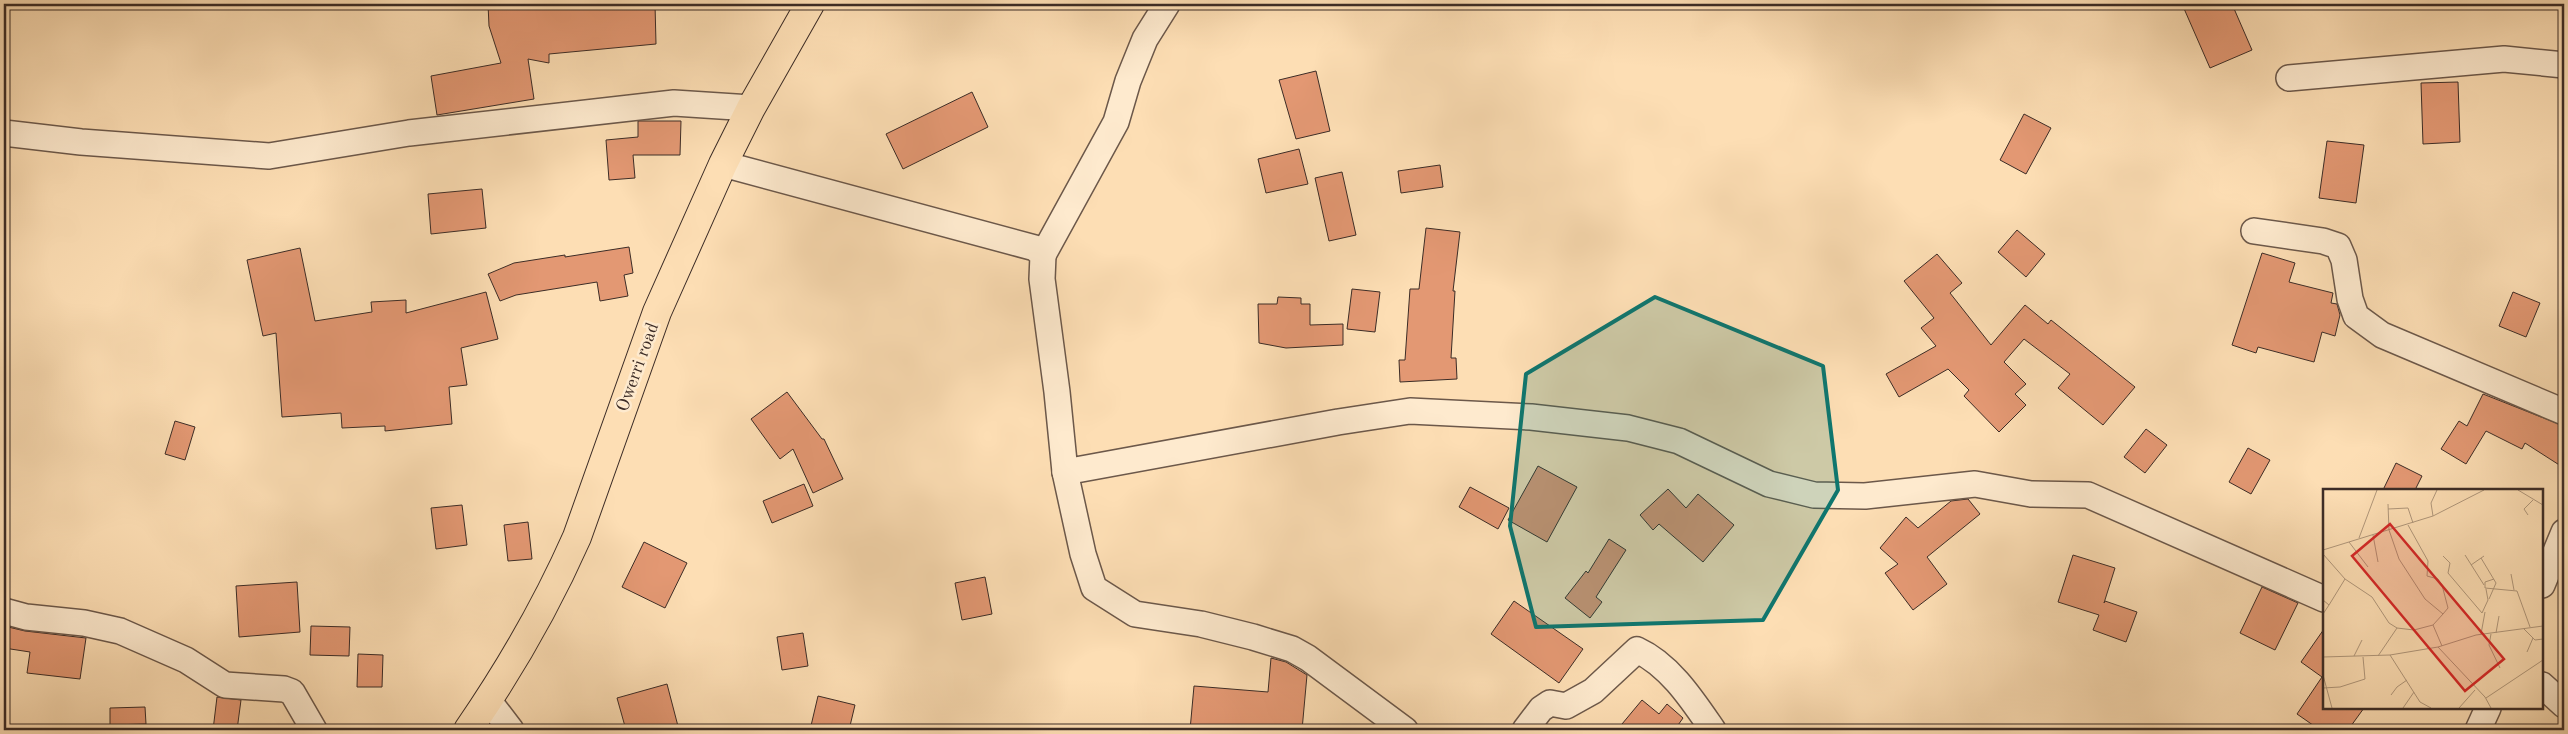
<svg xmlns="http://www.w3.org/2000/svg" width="2568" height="734" font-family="'Old Standard TT',serif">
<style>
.building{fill:#e39873;stroke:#3c2c26}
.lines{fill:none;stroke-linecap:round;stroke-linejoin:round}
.minor-casing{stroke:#6c584a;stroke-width:28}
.major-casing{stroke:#3c2c26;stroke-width:30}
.minor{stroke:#feeace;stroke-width:25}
.major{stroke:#fddeb4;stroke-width:28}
.marked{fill:#0f766e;fill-opacity:0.2;stroke:#0f766e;stroke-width:4;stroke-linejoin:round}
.labels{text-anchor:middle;stroke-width:5;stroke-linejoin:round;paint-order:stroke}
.street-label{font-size:18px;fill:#3c2c26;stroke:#feeace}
.inset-road{fill:none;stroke:#b0977b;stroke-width:1}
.view{fill:#d62828;fill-opacity:0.15;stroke:#d62828;stroke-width:2.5}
.inset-edge{fill:none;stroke:#3c2c26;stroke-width:2.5}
</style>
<rect width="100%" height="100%" fill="#fddeb4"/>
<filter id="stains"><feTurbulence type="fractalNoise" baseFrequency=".004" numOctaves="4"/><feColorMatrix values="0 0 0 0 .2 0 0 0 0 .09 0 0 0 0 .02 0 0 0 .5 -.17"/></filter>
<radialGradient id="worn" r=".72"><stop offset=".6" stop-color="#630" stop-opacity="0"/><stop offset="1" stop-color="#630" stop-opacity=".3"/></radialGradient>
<!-- building -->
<g class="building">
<polygon points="488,4 655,4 656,44 549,54 549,63 528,59 534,99 437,115 431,76 501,63 489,26"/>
<polygon points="2182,4 2232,4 2252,50 2210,68"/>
<polygon points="1316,71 1330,131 1296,139 1279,80"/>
<polygon points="2458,82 2460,142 2423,144 2421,83"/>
<polygon points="972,92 988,127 903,169 886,134"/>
<polygon points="2024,114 2051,128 2026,174 2000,160"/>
<polygon points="638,121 681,121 680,155 633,155 635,178 609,180 606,140 638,137"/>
<polygon points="2327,141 2364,145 2356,203 2319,198"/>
<polygon points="1299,149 1308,184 1266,193 1258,159"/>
<polygon points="1440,165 1443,187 1401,193 1398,171"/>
<polygon points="1342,172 1356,235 1329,241 1315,178"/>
<polygon points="482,189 486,228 431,234 428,194"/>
<polygon points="1426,228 1460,232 1453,291 1455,291 1451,358 1456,358 1457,379 1400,382 1399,360 1405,360 1410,289 1419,289"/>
<polygon points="2017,230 2045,254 2026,277 1998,252"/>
<polygon points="629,247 633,273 624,275 628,296 600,301 597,282 516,295 500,301 488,274 514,263 565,255 565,257"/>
<polygon points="300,248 315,321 372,312 371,302 406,300 406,313 486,292 498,339 461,348 467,385 449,387 452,424 385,431 385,426 342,428 341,413 282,417 276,333 263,336 247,260"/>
<polygon points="2262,253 2295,263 2289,282 2333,293 2331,303 2337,304 2340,315 2335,336 2322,332 2314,362 2258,347 2256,353 2232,345"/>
<polygon points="1937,254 1962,283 1950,293 1991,345 2025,305 2048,324 2051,320 2135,387 2103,425 2058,388 2070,374 2024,339 2004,362 2026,384 2015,394 2026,405 1999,432 1964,396 1969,390 1948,369 1899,397 1886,374 1936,346 1921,328 1934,318 1904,281"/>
<polygon points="1352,289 1380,292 1375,332 1347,329"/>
<polygon points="2513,292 2540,303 2526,337 2499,326"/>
<polygon points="1278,297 1301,298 1301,304 1310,304 1310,325 1343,324 1343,345 1286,348 1259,343 1258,304 1277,304"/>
<polygon points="787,392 822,439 824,439 843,479 813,493 793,449 780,459 751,419"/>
<polygon points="2483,394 2564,426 2564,468 2525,443 2522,449 2486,431 2466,464 2441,449 2459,421 2467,426"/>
<polygon points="175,421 195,427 185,460 165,454"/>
<polygon points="2146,429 2167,445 2145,473 2124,457"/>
<polygon points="2248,448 2270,460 2251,494 2229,482"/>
<polygon points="2396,463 2422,476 2415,490 2383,490"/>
<polygon points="1538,466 1577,487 1547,542 1508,520"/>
<polygon points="804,484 813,506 772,523 763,501"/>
<polygon points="1470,487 1509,508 1498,529 1459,507"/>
<polygon points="1668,489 1686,508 1698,494 1734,525 1703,562 1659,524 1653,530 1640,515"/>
<polygon points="1968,499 1980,514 1927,557 1947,584 1913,610 1885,573 1898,564 1880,548 1906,517 1918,528 1951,501"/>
<polygon points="462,505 467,545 436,549 431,508"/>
<polygon points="528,522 532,559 508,561 504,525"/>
<polygon points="1609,539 1626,550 1596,597 1602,602 1590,618 1565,598 1586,571 1588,573"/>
<polygon points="644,542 687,563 665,608 622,587"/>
<polygon points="2073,555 2115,568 2104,603 2105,601 2137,612 2126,642 2093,630 2099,615 2058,602"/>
<polygon points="985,577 992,614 962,620 955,583"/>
<polygon points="297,582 300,632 239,637 236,586"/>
<polygon points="2262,587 2298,603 2275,650 2240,633"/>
<polygon points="1514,601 1583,649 1559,683 1491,634"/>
<polygon points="4,626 25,631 86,638 80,679 27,673 30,652 4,648"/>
<polygon points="311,626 350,627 349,656 310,655"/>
<polygon points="2324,629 2324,708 2364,708 2348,730 2320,730 2297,714 2322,677 2301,662"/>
<polygon points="803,633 808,666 782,670 777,637"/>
<polygon points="358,654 383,655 382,687 357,687"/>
<polygon points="1271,658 1286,662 1307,675 1302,730 1190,730 1194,686 1268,692"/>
<polygon points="667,684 679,730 626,730 617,698"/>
<polygon points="818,696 855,705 849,730 810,730"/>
<polygon points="217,697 241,700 237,730 213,730"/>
<polygon points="1642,700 1659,714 1667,704 1683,718 1676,728 1679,730 1617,730"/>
<polygon points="145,707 146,724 110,725 110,708"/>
</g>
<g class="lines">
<!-- minor casing -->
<g class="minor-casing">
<g id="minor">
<polyline points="2289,78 2504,59 2564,65"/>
<polyline points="4,133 81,142 269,156 409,133 674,103 751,108"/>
<polyline points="723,164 1035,248 1043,255 1042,279 1057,392 1065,472 1338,422 1410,411 1531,417 1628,428 1679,441 1769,484 1814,495 1865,496 1975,484 2031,494 2088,495 2324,599"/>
<polyline points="2254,231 2323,241 2338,246 2344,260 2350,299 2356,316 2382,335 2564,412"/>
<polyline points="1043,255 1116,122 1128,81 1145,39 1167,4"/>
<polyline points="1065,472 1083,554 1094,588 1135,614 1201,624 1253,637 1292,649 1308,658 1405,730"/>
<polyline points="2542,585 2564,532"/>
<polyline points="4,611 26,617 84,623 120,631 186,660 225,685 284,689 292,692 314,730"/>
<polyline points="2542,685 2564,705"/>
<polyline points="488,700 511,730"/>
<path d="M1525,730L1541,709L1550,703L1566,706L1593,691L1637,650C1670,665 1693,701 1713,730"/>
<polyline points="2478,730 2488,708"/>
</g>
</g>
<!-- major casing -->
<g class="major-casing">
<path id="major" d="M468,730C510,669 547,605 577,537L657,312L723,164L751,108L810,4"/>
</g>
<!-- minor -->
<use href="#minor" class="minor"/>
<!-- major -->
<use href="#major" class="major"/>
</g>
<!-- marked area -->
<path class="marked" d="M1655,297L1823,366L1838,490L1763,620L1536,627L1510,526L1526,374Z"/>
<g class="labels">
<!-- street labels -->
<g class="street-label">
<text transform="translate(637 367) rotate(-70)" y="6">Owerri road</text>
</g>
</g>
<!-- overview -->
<g transform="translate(2323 489)">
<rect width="220" height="220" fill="#fddeb4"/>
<path class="inset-road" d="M195,1L220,16M65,15L66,41L76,70L102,110L120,125L110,136L119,157M65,20L85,19L90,34M205,26L201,20L210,11M110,27L108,14L114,1M85,36L105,72L104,87L115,90L119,96L125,119L120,125M50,46L55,73M36,49L54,1M26,53L45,78M0,61L110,27L161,1M0,65L22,90L6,116M142,66L161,96M120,67L127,74L125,84L159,124L165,111L163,100M158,69L173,94L166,110M148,76L161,67M188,85L191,101M22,90L49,108L66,134L74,139L91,141L110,136M171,90L162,93V99L194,102L207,138M0,111L6,116L0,125M201,140L212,151L220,150M173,144L176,127M158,145L162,123M168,145L166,156L177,179M115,158L162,208L168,219M204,163L210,149M67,166L97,213L108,219M31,167L39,151M55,167L74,139M0,168L67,166L115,158L153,146L220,137M0,186L9,219M0,199L17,198L42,190L40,168M68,206L74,198L84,191M163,209L220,171M80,219L91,203M136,219L152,201"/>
<path class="view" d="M67,35L181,170L142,202L29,67Z"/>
<rect width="220" height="220" class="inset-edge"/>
</g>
<!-- margin -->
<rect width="2568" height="734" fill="none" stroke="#fddeb4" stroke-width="20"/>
<rect x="5" y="5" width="2558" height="724" fill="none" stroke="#3c2c26" stroke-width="2.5"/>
<rect x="10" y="10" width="2548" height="714" fill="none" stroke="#3c2c26"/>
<rect width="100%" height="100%" filter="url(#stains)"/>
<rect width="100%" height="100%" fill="url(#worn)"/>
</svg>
